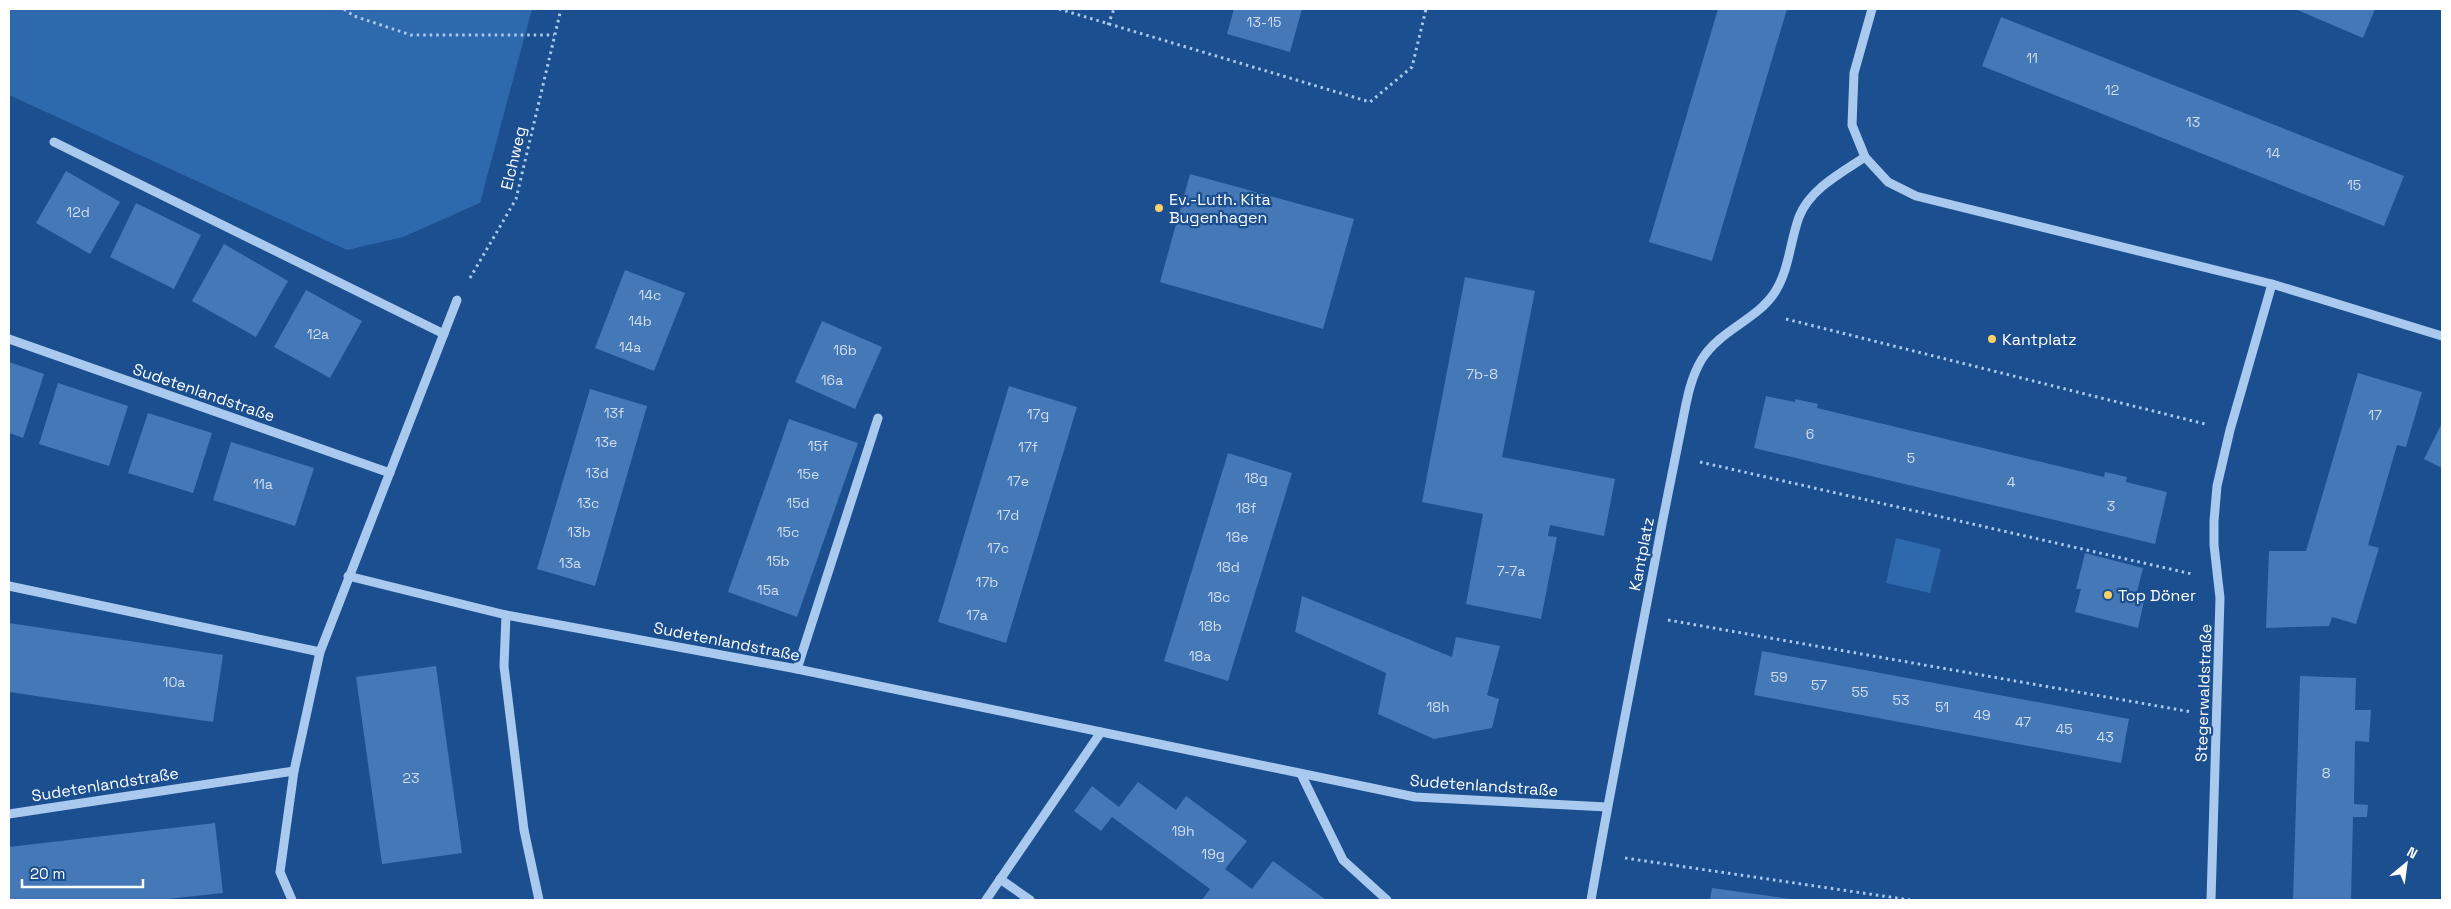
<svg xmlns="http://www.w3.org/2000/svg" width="2451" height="909" font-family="'Space Grotesk',sans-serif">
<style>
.green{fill:#2e69ad}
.building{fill:#4478b7}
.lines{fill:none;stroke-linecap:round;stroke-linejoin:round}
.path{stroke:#a9c9ee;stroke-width:3;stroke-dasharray:2.5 4;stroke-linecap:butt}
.minor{stroke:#a9c9ee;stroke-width:9}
.poi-dot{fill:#ffd166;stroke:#1b4f8f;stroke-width:2}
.labels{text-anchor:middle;stroke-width:4.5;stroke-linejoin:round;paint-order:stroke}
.number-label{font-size:14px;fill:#d0dded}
.street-label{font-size:16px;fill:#fff;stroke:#1b4f8f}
.poi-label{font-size:16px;fill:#fff;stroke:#1b4f8f;text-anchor:start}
</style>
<rect width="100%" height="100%" fill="#1b4f8f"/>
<!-- green -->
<g class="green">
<polygon points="9,9 532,9 480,203 403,237 347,250 9,95"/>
<polygon points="1896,538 1941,549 1930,593 1886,583"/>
</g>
<!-- building -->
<g class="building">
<polygon points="1234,9 1302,9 1290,52 1227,34"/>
<polygon points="1718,9 1787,9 1712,261 1649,242"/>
<polygon points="2295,9 2375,9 2363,38"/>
<polygon points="2001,17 2404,176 2384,226 1982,66"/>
<polygon points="66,171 120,202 90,254 36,223"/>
<polygon points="1190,174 1354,219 1323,329 1160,282"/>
<polygon points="136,203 201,235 174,289 110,257"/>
<polygon points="224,244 288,281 256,337 192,301"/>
<polygon points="625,270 685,293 654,371 595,348"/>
<polygon points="1465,277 1535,291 1502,457 1615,479 1604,536 1550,525 1548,536 1557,537 1541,619 1466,604 1483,514 1422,502"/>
<polygon points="306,290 362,321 330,378 274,347"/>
<polygon points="822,321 882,347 855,409 795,382"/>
<polygon points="9,362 44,374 23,438 9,433"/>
<polygon points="2358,373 2422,392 2406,447 2397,445 2368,545 2379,548 2356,624 2332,617 2329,626 2266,628 2269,551 2306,551"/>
<polygon points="58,383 128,406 109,466 39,444"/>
<polygon points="1009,386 1077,407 1006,643 938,622"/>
<polygon points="590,389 647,406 595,586 537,569"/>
<polygon points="1766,396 1795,402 1795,399 1818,404 1817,408 2104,477 2105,472 2127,477 2126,482 2167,492 2155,544 1754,448"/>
<polygon points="148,413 212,433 193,493 128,473"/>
<polygon points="789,419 858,443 797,617 728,592"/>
<polygon points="2442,423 2442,468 2424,459"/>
<polygon points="231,442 314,468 295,526 213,500"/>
<polygon points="1228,453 1292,473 1228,681 1164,661"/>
<polygon points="2085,553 2143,568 2135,600 2144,601 2138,628 2075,612 2081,589 2076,589"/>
<polygon points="1302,596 1452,657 1456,637 1500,646 1487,695 1499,699 1492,728 1434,739 1378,714 1386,673 1295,632"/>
<polygon points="9,623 223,655 213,722 9,692"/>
<polygon points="1762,651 2129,719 2121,763 1754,695"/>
<polygon points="436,666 462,853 382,864 356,677"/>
<polygon points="2300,676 2356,678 2355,710 2371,710 2369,742 2355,741 2354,804 2368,805 2367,817 2353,817 2351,900 2293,900"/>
<polygon points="1138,782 1176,810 1186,796 1247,841 1225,869 1252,889 1273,861 1326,900 1202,900 1210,889 1112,817 1101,831 1074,811 1092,786 1119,807"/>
<polygon points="215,823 223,893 158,900 9,900 9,847"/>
<polygon points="1712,888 1791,899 1790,900 1710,900"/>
</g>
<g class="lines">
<!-- path -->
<g class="path">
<polyline points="344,9 354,16 411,35 554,35"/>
<polyline points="1059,9 1370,102 1412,67 1426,9"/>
<polyline points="1108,25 1114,9"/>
<polyline points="470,278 516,199 561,9"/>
<polyline points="1786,319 2205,424"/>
<polyline points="1700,462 2192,574"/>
<polyline points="1668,620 2192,712"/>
<polyline points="1625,858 1910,900"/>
</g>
<!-- minor -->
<g class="minor">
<polyline points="1872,9 1854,73 1852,125 1865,157 1888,182 1916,196 2272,284 2442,336"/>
<polyline points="54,142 444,334"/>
<polyline points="9,339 390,473"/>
<polyline points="348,576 506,615 797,669 1415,797 1607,807"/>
<polyline points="9,586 320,652"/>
<polyline points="506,615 504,666 524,830 539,900"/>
<polyline points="797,669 878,418"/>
<polyline points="1301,774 1343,860 1387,900"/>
<polyline points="9,814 294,771"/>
<polyline points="1000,879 1030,900"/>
<polyline points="292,900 280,872 294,771 320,652 457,300"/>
<polyline points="986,900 1101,732"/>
<path d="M1591,900C1613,773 1639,646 1663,519C1669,489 1675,459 1681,429C1686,405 1689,380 1702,359C1720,330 1757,320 1775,292C1789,270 1790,242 1799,217C1810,189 1841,173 1865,157"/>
<polyline points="2211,900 2220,598 2214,545 2214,521 2217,486 2230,430 2272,284"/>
</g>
</g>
<!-- markers -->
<g class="poi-dot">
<circle cx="1159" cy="208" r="5"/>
<circle cx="1992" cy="339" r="5"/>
<circle cx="2108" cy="595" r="5"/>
</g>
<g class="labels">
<!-- number labels -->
<g class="number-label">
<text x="1264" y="27">13-15</text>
<text x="2032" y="63">11</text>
<text x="2112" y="95">12</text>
<text x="2193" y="127">13</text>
<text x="2273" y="158">14</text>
<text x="2354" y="190">15</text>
<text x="78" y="217">12d</text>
<text x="650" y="300">14c</text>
<text x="640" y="326">14b</text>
<text x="318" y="339">12a</text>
<text x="630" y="352">14a</text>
<text x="845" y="355">16b</text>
<text x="1482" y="379">7b-8</text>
<text x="832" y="385">16a</text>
<text x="614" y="418">13f</text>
<text x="1038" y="419">17g</text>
<text x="2375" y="420">17</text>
<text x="1810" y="439">6</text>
<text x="606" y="447">13e</text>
<text x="818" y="451">15f</text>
<text x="1028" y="452">17f</text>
<text x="1911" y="463">5</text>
<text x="597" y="478">13d</text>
<text x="808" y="479">15e</text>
<text x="1256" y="483">18g</text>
<text x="1018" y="486">17e</text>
<text x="2011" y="487">4</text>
<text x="263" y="489">11a</text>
<text x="588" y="508">13c</text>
<text x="798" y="508">15d</text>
<text x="2111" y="511">3</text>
<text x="1246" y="513">18f</text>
<text x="1008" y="520">17d</text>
<text x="579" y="537">13b</text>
<text x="788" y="537">15c</text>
<text x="1237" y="542">18e</text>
<text x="998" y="553">17c</text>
<text x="778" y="566">15b</text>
<text x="570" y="568">13a</text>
<text x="1228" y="572">18d</text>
<text x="1511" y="576">7-7a</text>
<text x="987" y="587">17b</text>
<text x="768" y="595">15a</text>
<text x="1219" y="602">18c</text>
<text x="977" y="620">17a</text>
<text x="1210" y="631">18b</text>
<text x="1200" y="661">18a</text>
<text x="1779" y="682">59</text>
<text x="174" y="687">10a</text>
<text x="1819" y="690">57</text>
<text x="1860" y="697">55</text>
<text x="1901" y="705">53</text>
<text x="1438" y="712">18h</text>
<text x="1942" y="712">51</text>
<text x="1982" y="720">49</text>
<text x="2023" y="727">47</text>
<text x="2064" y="734">45</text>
<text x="2105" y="742">43</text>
<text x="2326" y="778">8</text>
<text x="411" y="783">23</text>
<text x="1183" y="836">19h</text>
<text x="1213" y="859">19g</text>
</g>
<!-- street labels -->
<g class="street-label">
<text transform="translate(513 158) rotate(-77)" y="6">Elchweg</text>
<text transform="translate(204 392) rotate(19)" y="6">Sudetenlandstraße</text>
<text transform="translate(1641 554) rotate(-79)" y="6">Kantplatz</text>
<text transform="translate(727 641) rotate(11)" y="6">Sudetenlandstraße</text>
<text transform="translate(2203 693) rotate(-88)" y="6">Stegerwaldstraße</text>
<text transform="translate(105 784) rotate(-9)" y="6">Sudetenlandstraße</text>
<text transform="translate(1484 785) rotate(4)" y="6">Sudetenlandstraße</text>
</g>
<!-- poi labels -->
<g class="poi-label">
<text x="1169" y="205">Ev.-Luth. Kita<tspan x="1169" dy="18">Bugenhagen</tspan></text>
<text x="2002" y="345">Kantplatz</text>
<text x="2118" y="601">Top Döner</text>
</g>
</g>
<!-- border -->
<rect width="2451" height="909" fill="none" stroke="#ffffff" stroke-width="20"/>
<!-- north arrow -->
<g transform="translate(2406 864) rotate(29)" stroke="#1b4f8f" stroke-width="4" paint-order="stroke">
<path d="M0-4L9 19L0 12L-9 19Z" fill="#ffffff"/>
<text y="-8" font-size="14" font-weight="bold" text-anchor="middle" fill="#ffffff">N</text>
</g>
<!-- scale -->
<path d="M22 879v8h121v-8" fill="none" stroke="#ffffff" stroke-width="2.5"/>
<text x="30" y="879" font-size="15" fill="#ffffff" stroke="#1b4f8f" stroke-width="4" paint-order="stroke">20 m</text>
</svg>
